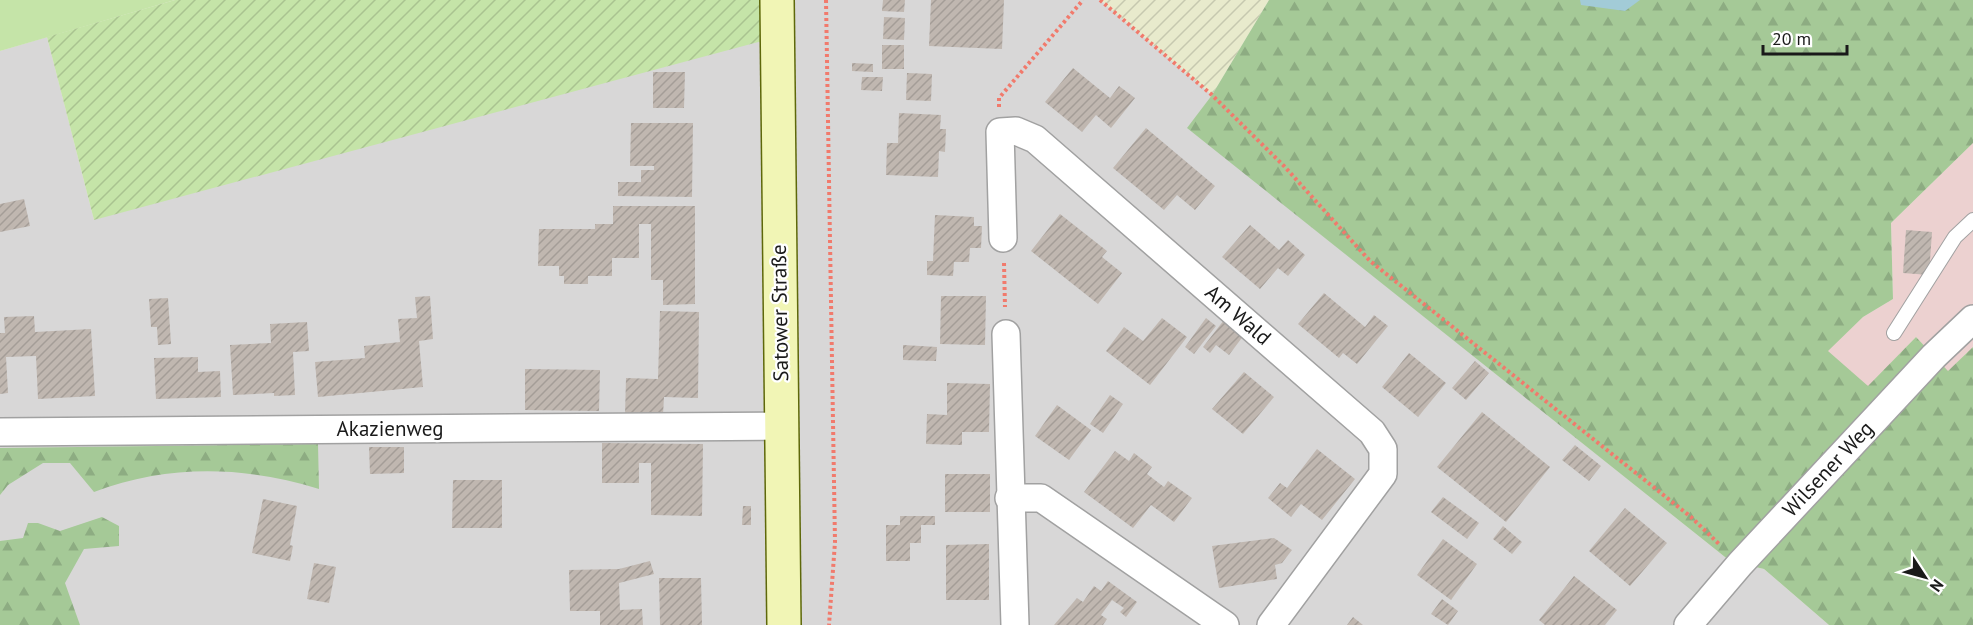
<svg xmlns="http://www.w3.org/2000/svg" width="1973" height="625" font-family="'PT Sans',sans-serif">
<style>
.residential{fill:#d8d7d7}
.commercial{fill:#ecd1d0}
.farmland{fill:url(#farmland-furrows)}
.grass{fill:#c5e4a8}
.forest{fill:url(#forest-firs)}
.garden{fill:url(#garden-furrows)}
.water{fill:#a2cbd7}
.building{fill:url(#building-hatch)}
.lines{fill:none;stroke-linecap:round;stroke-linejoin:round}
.lane-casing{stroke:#a1a1a1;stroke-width:16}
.street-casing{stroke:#a1a1a1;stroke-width:30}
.secondary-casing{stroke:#5e680a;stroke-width:36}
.path{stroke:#f17a6c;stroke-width:4;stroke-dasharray:3 3;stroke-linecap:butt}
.lane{stroke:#fff;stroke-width:14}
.street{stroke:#fff;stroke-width:27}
.secondary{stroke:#f1f5b5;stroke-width:33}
.labels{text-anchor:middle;stroke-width:4.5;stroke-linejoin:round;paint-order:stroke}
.street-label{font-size:21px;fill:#1a1a1a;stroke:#fff}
</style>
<defs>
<pattern id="farmland-furrows" width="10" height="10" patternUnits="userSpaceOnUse" patternTransform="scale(1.5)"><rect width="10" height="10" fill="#e8eacc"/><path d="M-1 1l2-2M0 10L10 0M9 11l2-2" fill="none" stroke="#c6c8af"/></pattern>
<pattern id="forest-firs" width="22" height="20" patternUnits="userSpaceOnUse" patternTransform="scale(1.5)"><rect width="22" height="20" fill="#a5c997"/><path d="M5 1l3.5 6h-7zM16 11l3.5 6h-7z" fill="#8dac82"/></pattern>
<pattern id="garden-furrows" width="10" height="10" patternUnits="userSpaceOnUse" patternTransform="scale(1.5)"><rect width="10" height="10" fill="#c5e4a8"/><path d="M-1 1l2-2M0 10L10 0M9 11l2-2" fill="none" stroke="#a9c390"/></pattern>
<pattern id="building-hatch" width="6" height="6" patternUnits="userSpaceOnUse" patternTransform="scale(1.5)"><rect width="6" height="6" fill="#c0b7b0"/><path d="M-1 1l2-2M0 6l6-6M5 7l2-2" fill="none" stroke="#a49d97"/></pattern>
</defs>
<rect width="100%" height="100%" fill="#ece8e0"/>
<!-- residential -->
<polygon class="residential" points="777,0 1100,0 1212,95 1188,128 1730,561 1764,569 1829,625 0,625 0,51 47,37 94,220"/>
<!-- commercial -->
<polygon class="commercial" points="1973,143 1973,347 1948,372 1916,337 1868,387 1827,351 1863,317 1893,299 1891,223"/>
<!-- farmland -->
<polygon class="farmland" points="1100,0 1269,0 1212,95"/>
<!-- grass -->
<polygon class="grass" points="0,0 175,0 0,51"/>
<!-- forest -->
<g class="forest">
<polygon points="1269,0 1973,0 1973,143 1891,223 1893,299 1863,317 1828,351 1868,386 1916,337 1948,371 1973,347 1973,625 1829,625 1764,569 1730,561 1187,128 1212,95"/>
<path d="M318,444L319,489C245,466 168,464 94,492L70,463H43L8,485L0,495V448Z"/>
<polygon points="102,517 119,526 119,546 84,549 65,583 80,625 0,625 0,541 23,538 28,523 38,523 60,531"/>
</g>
<!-- garden -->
<polygon class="garden" points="175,0 777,0 777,37 94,220 47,37"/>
<!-- water -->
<polygon class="water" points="1580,0 1640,0 1625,11 1581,5"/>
<!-- building -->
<g class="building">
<polygon points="883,0 905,0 904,12 882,11"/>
<polygon points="931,0 1004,0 1002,49 929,46"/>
<polygon points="884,17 905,18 904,40 883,39"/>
<rect x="882" y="45" width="22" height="24"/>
<polygon points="852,63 873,64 873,72 852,71"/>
<polygon points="1073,68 1110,98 1119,86 1135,98 1111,128 1096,115 1082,132 1045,102"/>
<polygon points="653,72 685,72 684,108 653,108"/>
<polygon points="907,73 932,74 931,101 906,100"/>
<polygon points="862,77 883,77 882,91 861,90"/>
<polygon points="899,113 941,115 940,129 946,129 945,152 939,151 938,177 886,175 887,143 898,143"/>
<polygon points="631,123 693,123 692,197 618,196 618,182 641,182 641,170 654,170 654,166 630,166"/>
<polygon points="1146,128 1215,186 1195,210 1177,195 1164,210 1113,168"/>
<polygon points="24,199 30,226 0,232 0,204"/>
<polygon points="613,206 695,206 695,304 663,305 663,280 651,280 651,224 639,224 639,258 612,258 612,276 588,276 588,284 564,284 564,276 559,276 559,266 538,266 539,229 595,229 595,224 613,224"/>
<polygon points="1060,214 1107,251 1102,257 1122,273 1098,304 1031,251"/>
<polygon points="935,215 974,217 974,226 982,226 981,248 970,248 969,262 954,262 953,276 927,275 927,261 933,261"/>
<polygon points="1250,225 1279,250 1288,240 1305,255 1288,276 1278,268 1260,289 1222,257"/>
<polygon points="1906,230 1932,232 1929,275 1903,273"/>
<polygon points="1324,293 1365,327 1374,315 1388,326 1357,364 1343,353 1339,358 1298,324"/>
<polygon points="430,296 433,339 419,341 423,387 318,397 315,362 365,358 364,346 400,342 398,319 417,318 415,297"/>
<polygon points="941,296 986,296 985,345 940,344"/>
<polygon points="168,298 171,344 158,345 157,327 151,327 149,299"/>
<polygon points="660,311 699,312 698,398 664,397 663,415 625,415 626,378 658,379"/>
<polygon points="34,316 35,332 91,329 95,396 38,399 36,356 6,357 8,393 0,394 0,333 5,333 4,317"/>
<polygon points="1162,318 1187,337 1150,385 1106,351 1124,327 1143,341"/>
<polygon points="1206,318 1216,326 1194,354 1185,347"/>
<polygon points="1224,320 1244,335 1229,355 1216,345 1210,353 1203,347"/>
<polygon points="307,322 309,351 293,352 295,395 274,396 274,393 233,395 230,345 271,343 270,324"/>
<polygon points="903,345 937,347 936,361 903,360"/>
<polygon points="1409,353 1446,383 1418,417 1382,387"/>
<polygon points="198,357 198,372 220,371 221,397 156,399 154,358"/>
<polygon points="1475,361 1489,373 1466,400 1452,388"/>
<polygon points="525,369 600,370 599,411 525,410"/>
<polygon points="1244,372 1274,397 1243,434 1212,409"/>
<polygon points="947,383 990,384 989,432 962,432 962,445 926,444 927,414 947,415"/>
<polygon points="1110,395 1123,404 1103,433 1090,424"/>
<polygon points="1057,405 1091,430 1069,460 1035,436"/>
<polygon points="1482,412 1550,467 1506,522 1437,467"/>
<polygon points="602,443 703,444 702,516 651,515 651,463 639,463 639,483 602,483"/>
<polygon points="1575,445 1601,466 1589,481 1562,460"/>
<polygon points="369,447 404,447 404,473 370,474"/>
<polygon points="1317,449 1355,479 1322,520 1301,504 1291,517 1268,498 1280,483 1287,488"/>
<polygon points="1115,451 1129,461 1134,453 1152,467 1147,474 1164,487 1168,481 1192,498 1174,522 1151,505 1133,528 1084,492"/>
<rect x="945" y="474" width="45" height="38"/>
<polygon points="453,480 502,480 502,528 452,528"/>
<polygon points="1443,497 1479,523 1467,539 1431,512"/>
<polygon points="263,499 297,506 290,545 293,546 290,561 252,553"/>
<polygon points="743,506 751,506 751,525 742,525"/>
<polygon points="1625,508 1667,543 1630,586 1589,551"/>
<polygon points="900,516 935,516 935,525 921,525 921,543 910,543 910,561 886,561 886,525 900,525"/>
<polygon points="1503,526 1522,542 1512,554 1493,539"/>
<polygon points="1274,538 1292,550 1282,563 1275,565 1277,579 1219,588 1212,546"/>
<polygon points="1443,539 1477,564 1451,600 1417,575"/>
<polygon points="989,544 989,600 946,600 946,545"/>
<polygon points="650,561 654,574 619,583 620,610 642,609 643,625 600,625 600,611 570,611 569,570 619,569"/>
<polygon points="314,563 336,567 329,603 307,599"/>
<polygon points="1574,576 1617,610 1605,625 1545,625 1539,620"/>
<polygon points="659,578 701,578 702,625 660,625"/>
<polygon points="1108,581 1137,602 1126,617 1120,612 1124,608 1112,600 1101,615 1107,619 1103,625 1054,625 1077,598 1083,602 1094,586 1101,591"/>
<polygon points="1442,599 1458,611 1448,625 1431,614"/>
<polygon points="1353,617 1363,625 1347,625"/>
</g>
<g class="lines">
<!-- lane casing -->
<g class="lane-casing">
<polyline id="lane" points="1894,333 1955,237 1973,220"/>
</g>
<!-- street casing -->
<g class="street-casing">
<g id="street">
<polyline points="1003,238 1000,132 1016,131 1035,139 1372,432 1383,449 1383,474 1271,625"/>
<polyline points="1006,334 1015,625"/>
<polyline points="0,432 781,426"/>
<polyline points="1009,498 1041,498 1225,625"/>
<polyline points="1688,625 1740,564 1934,356 1973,319"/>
</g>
</g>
<!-- secondary casing -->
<g class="secondary-casing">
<polyline id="secondary" points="777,0 784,625"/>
</g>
<!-- path -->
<g class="path">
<polyline points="826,0 835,542 829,625"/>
<polyline points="1100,0 1212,95 1284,166 1370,261 1691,517 1720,545"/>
<polyline points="999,107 999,98 1083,0"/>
<polyline points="1004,263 1005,307"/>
</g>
<!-- lane -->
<use href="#lane" class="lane"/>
<!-- street -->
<use href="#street" class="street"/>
<!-- secondary -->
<use href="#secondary" class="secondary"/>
</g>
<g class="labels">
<!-- street labels -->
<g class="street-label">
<text transform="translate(780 313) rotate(-91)" y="7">Satower Straße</text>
<text transform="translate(1238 315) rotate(41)" y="7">Am Wald</text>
<text x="390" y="436">Akazienweg</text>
<text transform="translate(1828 469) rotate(-47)" y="7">Wilsener Weg</text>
</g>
</g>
<!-- north arrow -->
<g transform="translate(1925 577) rotate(126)" stroke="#ffffff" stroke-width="4.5" paint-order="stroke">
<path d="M0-4.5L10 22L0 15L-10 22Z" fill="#1a1a1a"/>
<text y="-9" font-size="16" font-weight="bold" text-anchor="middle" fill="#1a1a1a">N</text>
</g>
<!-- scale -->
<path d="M1763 45v9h84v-9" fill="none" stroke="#1a1a1a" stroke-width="3"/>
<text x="1772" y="45" font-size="18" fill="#1a1a1a" stroke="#ffffff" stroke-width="4.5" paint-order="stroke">20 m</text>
</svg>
